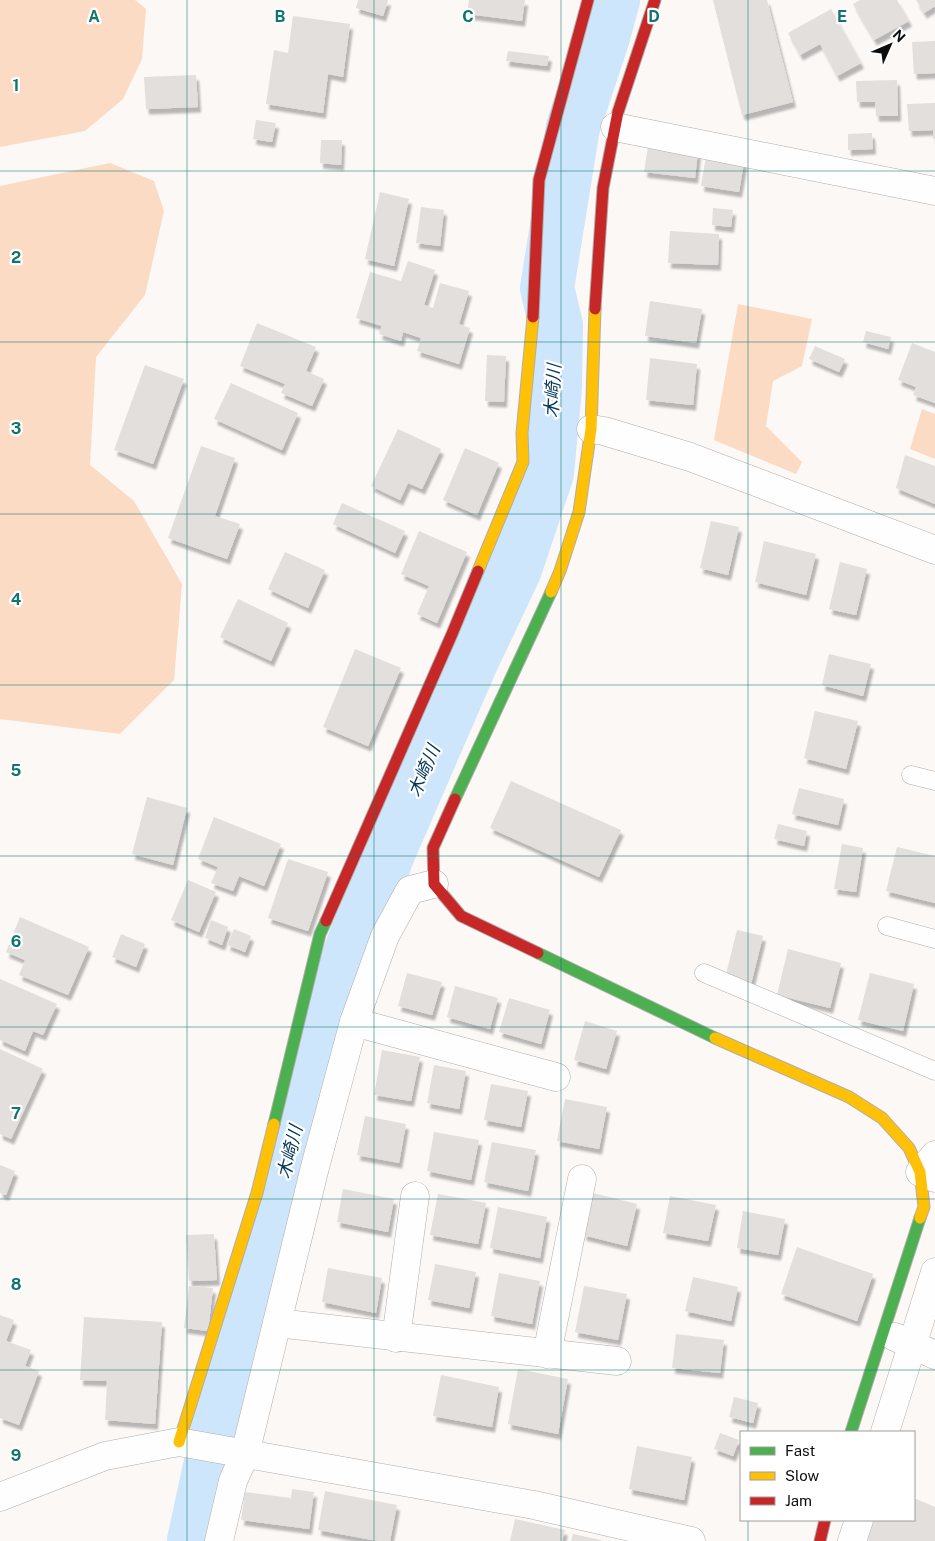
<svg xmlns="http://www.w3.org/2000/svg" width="935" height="1541" font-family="'Public Sans','Noto Sans JP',sans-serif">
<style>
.green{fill:#fbdbc4}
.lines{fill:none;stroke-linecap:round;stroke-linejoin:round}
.river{stroke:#cde6fb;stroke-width:54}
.building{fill:#e2dfdd;filter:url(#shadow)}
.lane-casing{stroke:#b0adac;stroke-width:19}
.street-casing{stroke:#b0adac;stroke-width:29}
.fast-casing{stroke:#b0adac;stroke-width:13}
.slow-casing{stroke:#b0adac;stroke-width:13}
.jam-casing{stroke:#b0adac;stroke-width:13}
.lane{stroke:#fefefe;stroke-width:18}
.street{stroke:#fefefe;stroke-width:28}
.fast{stroke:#4caf50;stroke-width:11}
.slow{stroke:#ffc107;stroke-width:11}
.jam{stroke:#c62828;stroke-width:11}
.grid{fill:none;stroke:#0f766e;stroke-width:1;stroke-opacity:0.55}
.labels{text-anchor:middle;stroke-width:4.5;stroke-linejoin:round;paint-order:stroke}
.water-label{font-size:18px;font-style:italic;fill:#023656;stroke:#fff}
.grid-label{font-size:16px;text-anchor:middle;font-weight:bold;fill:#0f766e;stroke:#fff;stroke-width:4.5;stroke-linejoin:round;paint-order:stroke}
</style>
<defs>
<filter id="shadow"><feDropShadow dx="3" dy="5.5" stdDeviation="1" flood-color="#0004"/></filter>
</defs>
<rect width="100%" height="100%" fill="#fbf8f6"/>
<!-- green -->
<g class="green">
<polygon points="0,0 135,0 146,9 142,59 123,99 85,131 0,147"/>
<polygon points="110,163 154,181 164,211 145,295 96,357 90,465 134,501 182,584 174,680 120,734 0,719 0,186"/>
<polygon points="738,304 812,319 802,366 773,381 766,426 802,462 796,474 714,440"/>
<polygon points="922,409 935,414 935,459 910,449"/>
</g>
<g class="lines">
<!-- river -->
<polyline class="river" points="194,1541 217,1434 321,1029 389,851 471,662 515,569 547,473 555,387 556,325 547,288 573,127 602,40 613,0"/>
</g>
<!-- building -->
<g class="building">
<polygon points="358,0 388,0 383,16 356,8"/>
<polygon points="469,0 525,0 522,21 467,14"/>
<polygon points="713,0 767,0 793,102 742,115"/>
<polygon points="860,0 897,0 909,21 874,40 853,4"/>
<polygon points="916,0 935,0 935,6 924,13"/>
<polygon points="831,9 861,63 837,76 820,44 800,55 788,33"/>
<polygon points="293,16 350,24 343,77 328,74 323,113 266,104 274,50 288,53"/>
<polygon points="935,41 935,73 914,74 912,42"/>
<polygon points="508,51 549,56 547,66 506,61"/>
<polygon points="196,75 198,107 146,109 144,77"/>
<polygon points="897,80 898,116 876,116 875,102 857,102 856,81"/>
<polygon points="935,103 935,139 933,139 933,130 909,131 907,104"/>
<polygon points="256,120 276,123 272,142 253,139"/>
<polygon points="872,133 873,149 848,150 848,134"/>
<polygon points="321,140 342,140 341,165 320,163"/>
<polygon points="648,146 698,152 695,178 644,172"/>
<polygon points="707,150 745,157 739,192 701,186"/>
<polygon points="380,192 409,199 394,266 365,259"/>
<polygon points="421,207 444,210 440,246 416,243"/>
<polygon points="713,208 733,210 731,227 712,225"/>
<polygon points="670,231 719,234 718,265 668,263"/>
<polygon points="408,261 435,270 424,305 433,308 440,283 469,291 459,324 470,328 459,364 417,351 421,338 403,332 401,341 379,334 382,326 356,318 370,272 401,281"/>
<polygon points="650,301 702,309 696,343 645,336"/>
<polygon points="257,323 316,347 306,371 324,379 312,406 281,393 285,384 240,366"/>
<polygon points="866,331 891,337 888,349 863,342"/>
<polygon points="912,343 935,352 935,403 913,395 916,387 898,380"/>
<polygon points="815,346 845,359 839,372 809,359"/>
<polygon points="487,355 506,356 504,402 485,401"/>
<polygon points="650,358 697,364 693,405 646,400"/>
<polygon points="145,365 184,379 153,464 114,450"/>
<polygon points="231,383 298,413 282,450 214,419"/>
<polygon points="398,429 441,449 422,489 408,483 400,500 371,486"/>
<polygon points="201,446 235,458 215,516 240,524 227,559 168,538"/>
<polygon points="465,448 499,463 477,515 443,500"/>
<polygon points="905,455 935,466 935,504 896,488"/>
<polygon points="342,503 405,531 395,553 333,524"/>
<polygon points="711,521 739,527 728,575 700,568"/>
<polygon points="419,531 467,552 437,623 417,614 429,586 401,574"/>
<polygon points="764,541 816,554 806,595 755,582"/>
<polygon points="285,552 325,570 308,608 268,589"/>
<polygon points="840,562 867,569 856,615 829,609"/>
<polygon points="238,599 288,623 271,661 220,637"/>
<polygon points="355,649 401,668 368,746 323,727"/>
<polygon points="829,654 871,664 863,696 822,685"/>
<polygon points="815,711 858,721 846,769 804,758"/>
<polygon points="511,781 621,830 599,877 490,828"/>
<polygon points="799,788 844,799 838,825 792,814"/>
<polygon points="147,797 187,808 173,865 132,854"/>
<polygon points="214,817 281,844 264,886 239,876 233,891 211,883 218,867 198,859"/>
<polygon points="778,824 807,831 804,846 774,839"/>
<polygon points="842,844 863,848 856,892 834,889"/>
<polygon points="897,847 935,856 935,903 886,891"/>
<polygon points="288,859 328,872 308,931 268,918"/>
<polygon points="188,880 216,892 199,932 171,920"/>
<polygon points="20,917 89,947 68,995 19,975 25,960 6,952"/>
<polygon points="211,920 228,927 222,945 205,938"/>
<polygon points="234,929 251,936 245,952 227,945"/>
<polygon points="737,930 763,936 751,984 725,978"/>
<polygon points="121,934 145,944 136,967 112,957"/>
<polygon points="788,949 841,963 830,1008 777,995"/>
<polygon points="407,973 442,982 432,1015 398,1006"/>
<polygon points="870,973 914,984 903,1031 858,1020"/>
<polygon points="0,979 57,1004 43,1035 33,1031 25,1051 0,1040"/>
<polygon points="455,986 498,998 490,1029 447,1017"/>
<polygon points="509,998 550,1010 541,1044 499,1032"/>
<polygon points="585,1021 617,1031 606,1069 574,1060"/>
<polygon points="0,1049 43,1069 11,1139 0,1134"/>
<polygon points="382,1050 420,1057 411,1101 374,1095"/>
<polygon points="434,1065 466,1071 459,1109 427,1103"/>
<polygon points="491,1084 528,1091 521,1127 484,1120"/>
<polygon points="565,1099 607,1107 599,1149 557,1141"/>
<polygon points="365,1116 406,1124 399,1163 357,1155"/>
<polygon points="434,1132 479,1140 471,1180 427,1171"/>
<polygon points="492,1142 536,1150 528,1191 484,1182"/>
<polygon points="0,1165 15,1171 6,1195 0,1193"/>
<polygon points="343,1189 394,1199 388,1232 337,1222"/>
<polygon points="593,1193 637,1204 627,1246 583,1235"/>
<polygon points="438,1194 486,1203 478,1244 430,1235"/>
<polygon points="670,1196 716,1205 708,1241 663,1233"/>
<polygon points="498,1207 547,1217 540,1258 490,1248"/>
<polygon points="743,1211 785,1219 778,1255 737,1248"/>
<polygon points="214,1234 217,1280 189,1281 186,1235"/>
<polygon points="797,1247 873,1274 857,1321 781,1294"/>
<polygon points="435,1264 476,1272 469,1308 428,1300"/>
<polygon points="328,1268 382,1278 376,1313 322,1302"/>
<polygon points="499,1273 540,1281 532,1324 491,1316"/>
<polygon points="693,1277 738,1287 731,1321 685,1311"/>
<polygon points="189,1286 213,1288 208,1331 184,1328"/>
<polygon points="584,1286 627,1294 618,1340 575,1332"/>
<polygon points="0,1315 14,1320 6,1341 31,1350 25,1366 39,1371 19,1425 0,1418"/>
<polygon points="84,1317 162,1322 155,1424 105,1420 107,1381 80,1380"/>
<polygon points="676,1334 724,1340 720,1373 672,1368"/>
<polygon points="518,1369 568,1379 558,1434 508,1424"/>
<polygon points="441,1375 499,1387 492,1427 433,1416"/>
<polygon points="734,1397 758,1403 753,1423 729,1417"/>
<polygon points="720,1433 739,1440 733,1456 714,1449"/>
<polygon points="637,1446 692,1457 684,1500 629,1489"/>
<polygon points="292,1489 314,1492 309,1529 241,1520 245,1492 291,1498"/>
<polygon points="325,1491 397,1505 390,1541 378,1541 318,1530"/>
<polygon points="914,1498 935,1507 935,1541 872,1541 865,1538 873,1520 914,1520"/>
<polygon points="515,1519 565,1530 562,1541 510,1541"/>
<polygon points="573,1534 601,1540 601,1541 571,1541"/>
</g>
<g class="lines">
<!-- lane casing -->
<g class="lane-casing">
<g id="lane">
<polyline points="911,775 935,781"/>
<polyline points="887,926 935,939"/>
<polyline points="704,973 935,1071"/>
</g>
</g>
<!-- street casing -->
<g class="street-casing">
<g id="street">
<polyline points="615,127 935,191"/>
<polyline points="591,429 604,431 690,457 935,550"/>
<polyline points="354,1022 556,1077"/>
<polyline points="935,1155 920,1172 935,1178"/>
<polyline points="277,1323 617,1361"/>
<polyline points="895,1337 935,1355"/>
<polyline points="396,1338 415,1196"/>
<polyline points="547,1354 582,1179"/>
<polyline points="885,1432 935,1272"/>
<polyline points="0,1497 105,1456 179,1442 534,1505 691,1541"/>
<polyline points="219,1541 233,1481 245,1454 315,1167 354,1022 385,936 410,890 434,884"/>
<polyline points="852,1541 859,1520"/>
</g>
</g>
<!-- fast casing -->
<g class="fast-casing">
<g id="fast">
<polyline points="455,799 551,592"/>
<polyline points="538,953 715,1038"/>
<polyline points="274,1124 320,934 326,921"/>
<polyline points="851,1432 920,1218"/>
</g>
</g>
<!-- slow casing -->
<g class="slow-casing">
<g id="slow">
<polyline points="478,571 523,462 522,433 533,317"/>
<polyline points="551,592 560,571 579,512 591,429 595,309"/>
<polyline points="715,1038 849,1097 882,1118 909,1148 920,1172 924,1207 920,1218"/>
<polyline points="179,1442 257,1193 274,1124"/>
</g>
</g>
<!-- jam casing -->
<g class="jam-casing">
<g id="jam">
<polyline points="595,309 603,188 618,112 655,0"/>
<polyline points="533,317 539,180 588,0"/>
<polyline points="455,799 433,848 434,884 461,916 538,953"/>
<polyline points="326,921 452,634 478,571"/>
<polyline points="820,1541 825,1520"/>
</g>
</g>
<!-- lane -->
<use href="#lane" class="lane"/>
<!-- street -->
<use href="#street" class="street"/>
<!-- fast -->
<use href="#fast" class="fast"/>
<!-- slow -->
<use href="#slow" class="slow"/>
<!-- jam -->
<use href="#jam" class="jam"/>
</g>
<!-- grid -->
<path class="grid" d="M187,0V1541M374,0V1541M561,0V1541M748,0V1432M0,171H935M0,342H935M0,514H935M0,685H935M0,856H935M0,1027H935M0,1199H935M0,1370H935M748,1520V1541"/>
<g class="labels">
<!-- water labels -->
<g class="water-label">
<text transform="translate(553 391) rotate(-87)" y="6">木崎川</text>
<text transform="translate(424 771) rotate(-67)" y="6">木崎川</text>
<text transform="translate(290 1152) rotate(-76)" y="6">木崎川</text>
</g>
</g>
<g class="grid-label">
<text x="94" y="22">A</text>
<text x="280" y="22">B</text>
<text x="468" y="22">C</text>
<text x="654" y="22">D</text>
<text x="842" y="22">E</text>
<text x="16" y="91">1</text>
<text x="16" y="263">2</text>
<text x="16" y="434">3</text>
<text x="16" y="605">4</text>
<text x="16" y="776">5</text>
<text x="16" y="947">6</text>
<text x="16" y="1119">7</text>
<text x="16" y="1290">8</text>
<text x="16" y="1461">9</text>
</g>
<!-- legend -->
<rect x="740" y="1431" width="175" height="90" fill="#ffffff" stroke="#9f9e9d"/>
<rect x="750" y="1447" width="25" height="8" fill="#4caf50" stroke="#9f9e9d"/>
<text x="785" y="1456" font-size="15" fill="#0e0c0b">Fast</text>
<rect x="750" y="1472" width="25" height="8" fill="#ffc107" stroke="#9f9e9d"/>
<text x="785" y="1481" font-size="15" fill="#0e0c0b">Slow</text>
<rect x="750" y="1497" width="25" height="8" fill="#c62828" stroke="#9f9e9d"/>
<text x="785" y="1506" font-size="15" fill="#0e0c0b">Jam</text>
<!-- north arrow -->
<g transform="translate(890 45) rotate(45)" stroke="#ffffff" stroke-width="4" paint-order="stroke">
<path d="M0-4L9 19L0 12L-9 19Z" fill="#0e0c0b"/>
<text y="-8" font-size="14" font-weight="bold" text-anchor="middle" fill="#0e0c0b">N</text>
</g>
</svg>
